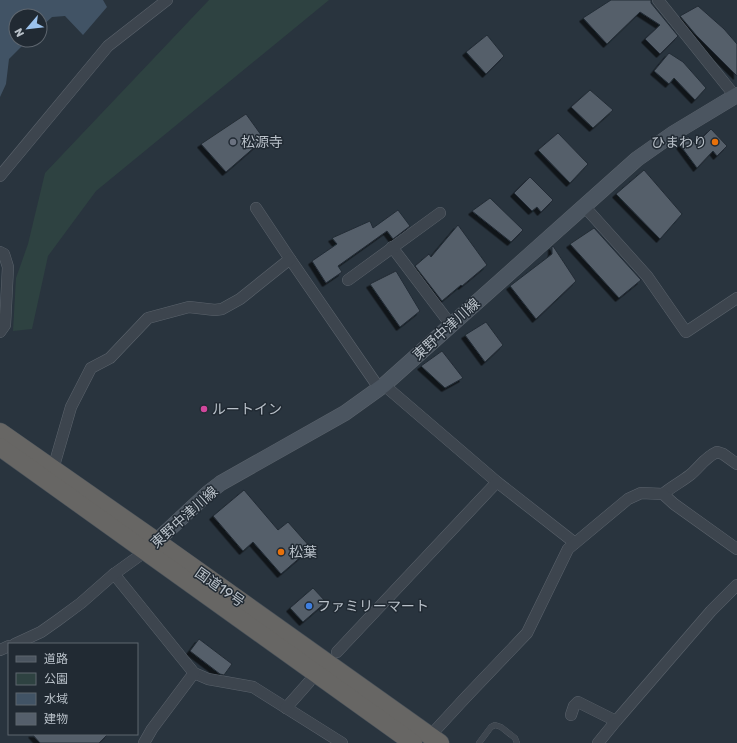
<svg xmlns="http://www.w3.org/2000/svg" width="737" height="743" font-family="Rubik,'Noto Sans JP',sans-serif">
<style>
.green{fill:#2e4241}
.water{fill:#415365}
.building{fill:#555f6b;stroke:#232c35;filter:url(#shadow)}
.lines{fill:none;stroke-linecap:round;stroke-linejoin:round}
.service-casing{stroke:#5b636c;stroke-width:6}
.minor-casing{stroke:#5b636c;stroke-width:12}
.secondary-casing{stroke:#5b636c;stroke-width:16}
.trunk-casing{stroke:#475059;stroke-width:19}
.service{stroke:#3d454e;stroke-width:5.5}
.minor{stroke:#3d454e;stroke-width:11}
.secondary{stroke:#4b5560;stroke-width:15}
.trunk{stroke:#676664;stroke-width:18}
.worship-dot{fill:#6b7280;stroke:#212a33;stroke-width:1.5}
.food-dot{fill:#e8710a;stroke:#212a33;stroke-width:1.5}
.hotel-dot{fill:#d1479c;stroke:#212a33;stroke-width:1.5}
.shop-dot{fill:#3f7fe0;stroke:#212a33;stroke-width:1.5}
.labels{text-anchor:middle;stroke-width:3;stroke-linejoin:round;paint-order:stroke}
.poi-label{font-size:14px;fill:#b9c1c9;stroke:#212a33;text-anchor:start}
.street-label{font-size:14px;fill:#b9c1c9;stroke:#212a33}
</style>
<defs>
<filter id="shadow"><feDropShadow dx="-3.5" dy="3.5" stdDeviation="0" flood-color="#0009"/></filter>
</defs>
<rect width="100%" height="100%" fill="#29343e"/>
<!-- green -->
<polygon class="green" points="209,0 329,0 96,191 48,256 32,329 13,331 16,278 28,244 45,173"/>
<!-- water -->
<polygon class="water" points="0,0 103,0 107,7 83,35 65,16 52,17 40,28 40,16 16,16 16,40 28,40 9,59 6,84 0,97"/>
<!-- building -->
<g class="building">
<polygon points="611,0 651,0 651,3 678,36 660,54 645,39 660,25 640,12 607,44 583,18"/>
<polygon points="698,6 724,29 737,44 737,76 696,35 680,16"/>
<polygon points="487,35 504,56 486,74 466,52"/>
<polygon points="669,53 683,62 706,88 695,100 674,78 669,84 654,71"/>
<polygon points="590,90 613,110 593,128 571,107"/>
<polygon points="246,114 264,139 226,172 201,144"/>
<polygon points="711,129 727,146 717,156 713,151 697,168 680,145 688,136 696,144"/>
<polygon points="558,133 588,164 570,183 538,150"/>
<polygon points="644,170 682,214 660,239 616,194"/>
<polygon points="530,177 553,200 541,212 537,207 532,211 514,193"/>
<polygon points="490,198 523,230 511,242 472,211"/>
<polygon points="398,210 410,226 393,239 387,231 338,266 342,272 326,283 312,261 337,244 332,238 370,221 373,228"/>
<polygon points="458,225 487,265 462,286 461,285 442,301 415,266 429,254 431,257"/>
<polygon points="594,228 641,280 619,298 570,244"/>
<polygon points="553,246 576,281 536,319 510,286 552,254 552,247"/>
<polygon points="396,271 420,311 400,327 370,284"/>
<polygon points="486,322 503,345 485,362 465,335"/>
<polygon points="442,351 463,378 445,388 421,366"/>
<polygon points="244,490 278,530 288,522 311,548 281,574 253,542 243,551 213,516"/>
<polygon points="313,588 326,602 303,622 290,608"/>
<polygon points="199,639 232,664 224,675 220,674 190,651"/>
<polygon points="32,734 108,734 99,743 40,743"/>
</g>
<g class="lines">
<!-- service casing -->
<g class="service-casing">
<polyline id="service" points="479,743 491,727 495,725 501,727 515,738 517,743"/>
</g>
<!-- minor casing -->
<g class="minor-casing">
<g id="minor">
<polyline points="658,0 735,96"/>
<polyline points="0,176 108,46 167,0"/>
<polyline points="584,206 647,276 686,332 737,298"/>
<polyline points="256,208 290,259 379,388"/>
<polyline points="392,247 451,325"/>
<polyline points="0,252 4,254 8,267 5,325 0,332"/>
<polyline points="348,280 440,213"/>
<polyline points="384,385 497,482 575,543"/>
<polyline points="53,469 71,407 91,368 110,358 148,318 189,307 215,310 222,309 240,299 290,259"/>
<path d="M663,494C671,487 681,482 690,475C700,467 704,458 717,452L723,454L737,464"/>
<polyline points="114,574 194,673 208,679 253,687 342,743"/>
<polyline points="15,644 41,632 58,620 81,603 114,574 146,551"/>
<polyline points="0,650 9,646"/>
<polyline points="337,652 497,482"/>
<polyline points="286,708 309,682"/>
<polyline points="571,715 574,706 578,702 616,721"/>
<polyline points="430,736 465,698 527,633 568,549 628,499 641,493 663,494 674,504 737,549"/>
<polyline points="144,743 152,729 194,673"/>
<polyline points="598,743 616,721 711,611 737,585"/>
</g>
</g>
<!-- secondary casing -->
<g class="secondary-casing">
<polyline id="secondary" points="148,549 208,493 221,483 345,413 384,385 637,159 674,133 737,95"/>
</g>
<!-- trunk casing -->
<g class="trunk-casing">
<g id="trunk">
<polyline points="0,432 156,541 440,743"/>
<polyline points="0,447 413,743"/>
</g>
</g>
<!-- service -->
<use href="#service" class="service"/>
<!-- minor -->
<use href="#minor" class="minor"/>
<!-- secondary -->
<use href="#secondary" class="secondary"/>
<!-- trunk -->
<use href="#trunk" class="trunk"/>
</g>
<!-- markers -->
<circle class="worship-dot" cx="233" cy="142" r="4"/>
<g class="food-dot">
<circle cx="715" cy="142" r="4"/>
<circle cx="281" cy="552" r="4"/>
</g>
<circle class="hotel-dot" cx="204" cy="409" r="4"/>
<circle class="shop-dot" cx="309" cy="606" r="4"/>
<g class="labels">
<!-- poi labels -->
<g class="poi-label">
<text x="241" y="147">松源寺</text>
<text x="707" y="147" text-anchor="end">ひまわり</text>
<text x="212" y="414">ルートイン</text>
<text x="289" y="557">松葉</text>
<text x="317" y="611">ファミリーマート</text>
</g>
<!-- street labels -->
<g class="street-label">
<text transform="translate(446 329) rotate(-42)" y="5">東野中津川線</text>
<text transform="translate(184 517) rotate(-42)" y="5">東野中津川線</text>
<text transform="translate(220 587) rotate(35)" y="5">国道19号</text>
</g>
</g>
<!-- legend -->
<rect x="8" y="643" width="130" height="92" fill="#212a33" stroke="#5e666f"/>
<rect x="16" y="656" width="20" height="6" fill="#4b5560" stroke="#5e666f"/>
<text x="44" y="663" font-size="12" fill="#b9c1c9">道路</text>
<rect x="16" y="673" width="20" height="12" fill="#2e4241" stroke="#5e666f"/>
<text x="44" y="683" font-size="12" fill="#b9c1c9">公園</text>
<rect x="16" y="693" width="20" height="12" fill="#415365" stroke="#5e666f"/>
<text x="44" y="703" font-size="12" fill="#b9c1c9">水域</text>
<rect x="16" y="713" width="20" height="12" fill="#555f6b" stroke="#5e666f"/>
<text x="44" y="723" font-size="12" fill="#b9c1c9">建物</text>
<!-- north arrow -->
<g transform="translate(28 28) rotate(242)"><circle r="19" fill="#212a33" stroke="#5e666f"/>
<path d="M0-3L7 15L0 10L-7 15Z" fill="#9bc2ec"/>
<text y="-6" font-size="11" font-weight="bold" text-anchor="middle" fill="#b9c1c9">N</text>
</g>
</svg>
